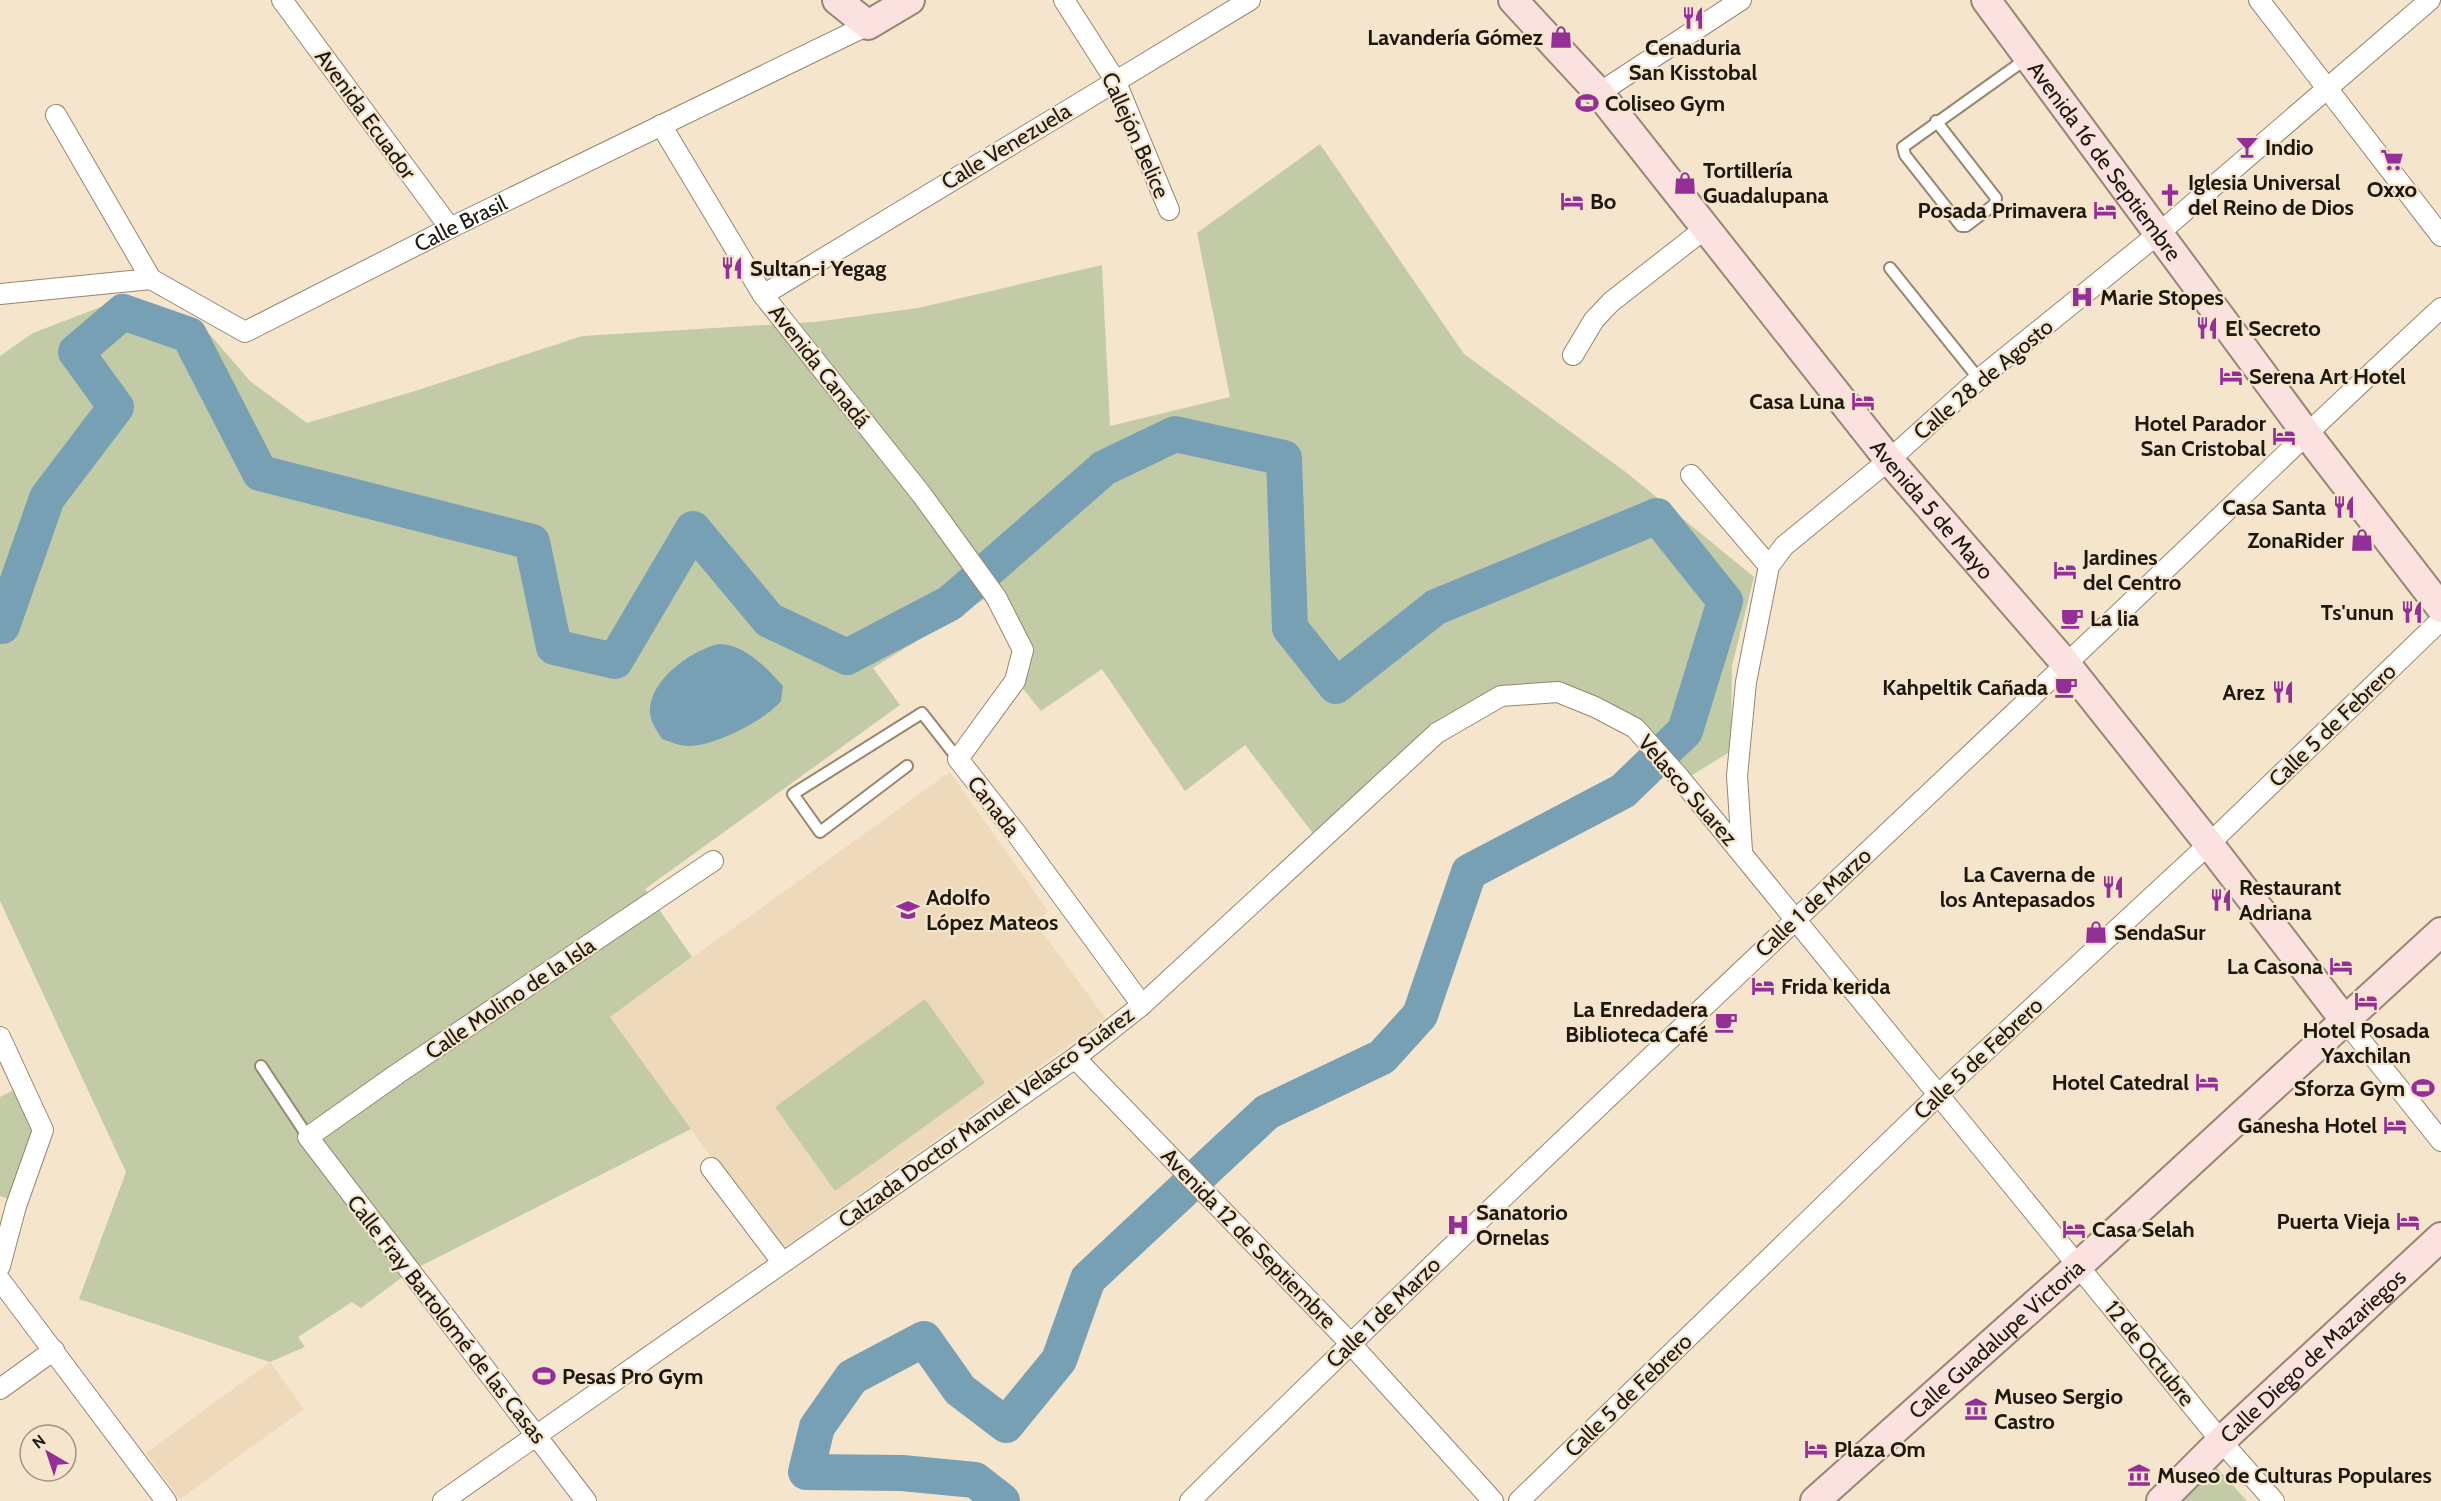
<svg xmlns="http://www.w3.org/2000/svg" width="2441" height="1501" font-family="Cabin,sans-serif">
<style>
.built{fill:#eedaba}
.green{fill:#c2cba6}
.water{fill:#78a0b5}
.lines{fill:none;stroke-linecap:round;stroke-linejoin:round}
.river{stroke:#78a0b5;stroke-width:36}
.lane-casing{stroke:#958770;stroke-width:14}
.street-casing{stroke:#958770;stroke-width:22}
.secondary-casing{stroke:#958770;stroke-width:32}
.lane{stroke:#fff;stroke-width:10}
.street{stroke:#fff;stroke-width:20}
.secondary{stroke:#fbe1df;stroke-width:28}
.labels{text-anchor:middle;stroke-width:4.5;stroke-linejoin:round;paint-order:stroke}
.poi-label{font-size:22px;font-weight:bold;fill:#1e1910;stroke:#f5e5cc;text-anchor:start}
.street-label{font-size:22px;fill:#1e1910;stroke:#f5e5cc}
</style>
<rect width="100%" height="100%" fill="#f5e5cc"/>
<!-- built -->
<g class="built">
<polygon points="950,772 1048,911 1036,924 1106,1019 779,1251 610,1017"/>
<polygon points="270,1362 304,1409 180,1499 146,1453"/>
</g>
<!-- green -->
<g class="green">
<polygon points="1320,144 1464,354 1627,473 1754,577 1732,666 1731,751 1686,779 1599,701 1500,692 1319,841 1245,745 1185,791 1102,669 1041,711 1020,685 1001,589 873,668 900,705 645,889 692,957 610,1017 691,1129 409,1272 361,1308 352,1302 298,1337 305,1347 270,1362 79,1299 126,1172 0,901 0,356 33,333 119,300 201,324 250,381 307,423 415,391 582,336 815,322 918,308 1102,265 1110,426 1230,397 1197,233"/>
<polygon points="925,999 985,1083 835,1191 775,1107"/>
<polygon points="14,1090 39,1130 12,1200 0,1196 0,1097"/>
<polygon points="2216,1467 2247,1501 2183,1501"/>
</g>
<!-- water -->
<path class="water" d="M719,644C744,644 767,668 783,686L781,701C764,721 715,746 689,746C679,746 671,742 662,739C657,731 651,723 650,713C648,681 691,650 719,644Z"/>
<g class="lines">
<!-- river -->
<polyline class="river" points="0,626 2,626 47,498 116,407 76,352 123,312 189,335 260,473 532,542 554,647 615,661 693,529 769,620 847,657 950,603 1104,468 1175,434 1284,458 1290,628 1336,686 1436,607 1657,516 1725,601 1685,731 1623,791 1469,872 1420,1015 1382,1057 1267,1112 1088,1279 1059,1360 1006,1425 960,1390 924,1339 852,1377 817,1427 806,1472 902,1473 975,1480 1002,1501"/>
<!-- lane casing -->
<g class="lane-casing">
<g id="lane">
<polyline points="1936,121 1996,198 1995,204 1966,226 1961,226 1905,155 1903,147 2026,59"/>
<polyline points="1890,268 1979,379"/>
<polyline points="907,766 820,832 793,794 922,713 958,759"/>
<polyline points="261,1066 308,1137"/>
</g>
</g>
<!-- street casing -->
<g class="street-casing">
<g id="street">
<polyline points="282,0 450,228"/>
<polyline points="1064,0 1115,80 1169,210"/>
<polyline points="2259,0 2441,236"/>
<polyline points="1599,93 1741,0"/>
<polyline points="56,115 151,279"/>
<polyline points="661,125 763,295 922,495 967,557 996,597 1023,650 1015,681 958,759 1016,833 1142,1005"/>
<path id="s1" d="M0,294L151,279L245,332L450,228L868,25"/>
<polyline points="763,295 1250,0"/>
<polyline points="1573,355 1594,320 1611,302 1707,227"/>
<polyline points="1691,475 1769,566"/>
<polyline points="1742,851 1737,776 1746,682 1769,566 1784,546 1889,460 1979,379 2158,234 2430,0"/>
<polyline points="2346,1022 2441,1141"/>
<polyline points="0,1037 43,1130 16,1206 0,1266"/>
<polyline points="1075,1058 1350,1343 1493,1501"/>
<polyline points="711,1168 782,1262"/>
<polyline points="0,1280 166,1501"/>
<polyline points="0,1389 54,1350"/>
<polyline points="443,1501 1075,1058 1142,1005 1437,733 1501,696 1558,692 1595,707 1635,728 1679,777 2221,1441 2274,1501"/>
<polyline points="586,1501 308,1137 397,1074 713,861"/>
<path d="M1190,1501C1477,1218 1771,944 2063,667C2189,548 2313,426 2441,308"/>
<polyline points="1519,1501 1938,1095 2209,844 2441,620"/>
</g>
</g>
<!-- secondary casing -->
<g class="secondary-casing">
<g id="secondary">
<polyline points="837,0 868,25 910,0"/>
<path id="s2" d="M1513,0L1599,93L1889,460L2066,664L2209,844L2346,1022"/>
<path id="s3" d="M1986,0L2306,433L2441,608"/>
<path id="s4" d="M1815,1501L2078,1266L2441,932"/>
<path id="s5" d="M2161,1501L2221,1441L2441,1237"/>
</g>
</g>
<!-- lane -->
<use href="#lane" class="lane"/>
<!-- street -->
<use href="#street" class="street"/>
<!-- secondary -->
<use href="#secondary" class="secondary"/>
</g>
<!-- icons -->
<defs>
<g id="restaurant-bare" transform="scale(1.8)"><path d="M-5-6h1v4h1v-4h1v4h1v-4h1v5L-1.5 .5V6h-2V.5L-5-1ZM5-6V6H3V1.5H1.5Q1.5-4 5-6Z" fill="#932f96" stroke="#f5e5cc" stroke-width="2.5" paint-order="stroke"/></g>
<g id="shop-bare" transform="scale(1.8)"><path d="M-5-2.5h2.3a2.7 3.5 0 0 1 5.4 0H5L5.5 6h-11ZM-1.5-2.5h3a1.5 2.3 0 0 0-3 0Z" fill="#932f96" stroke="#f5e5cc" stroke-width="2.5" paint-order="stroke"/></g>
<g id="stadium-bare" transform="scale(1.8)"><path d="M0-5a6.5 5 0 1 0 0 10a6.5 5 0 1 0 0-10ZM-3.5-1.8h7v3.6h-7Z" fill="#932f96" stroke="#f5e5cc" stroke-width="2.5" paint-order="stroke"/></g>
<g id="bar-bare" transform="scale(1.8)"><path d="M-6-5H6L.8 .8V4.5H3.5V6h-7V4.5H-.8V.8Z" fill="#932f96" stroke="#f5e5cc" stroke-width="2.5" paint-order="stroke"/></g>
<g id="supermarket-bare" transform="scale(1.8)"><path d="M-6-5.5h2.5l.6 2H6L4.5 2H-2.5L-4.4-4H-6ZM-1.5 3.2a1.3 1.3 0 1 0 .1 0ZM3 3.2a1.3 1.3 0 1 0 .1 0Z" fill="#932f96" stroke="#f5e5cc" stroke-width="2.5" paint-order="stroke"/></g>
<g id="church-bare" transform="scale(1.8)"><path d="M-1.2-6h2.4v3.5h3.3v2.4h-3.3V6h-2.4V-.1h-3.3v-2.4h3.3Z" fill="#932f96" stroke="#f5e5cc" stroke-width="2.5" paint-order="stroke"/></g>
<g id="hotel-bare" transform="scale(1.8)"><path d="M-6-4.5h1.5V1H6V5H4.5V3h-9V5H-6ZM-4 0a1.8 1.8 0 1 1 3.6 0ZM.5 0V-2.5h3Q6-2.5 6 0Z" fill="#932f96" stroke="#f5e5cc" stroke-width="2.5" paint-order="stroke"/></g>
<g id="hospital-bare" transform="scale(1.8)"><path d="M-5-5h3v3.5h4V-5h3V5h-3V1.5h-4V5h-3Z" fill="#932f96" stroke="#f5e5cc" stroke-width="2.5" paint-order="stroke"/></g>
<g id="cafe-bare" transform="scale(1.8)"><path d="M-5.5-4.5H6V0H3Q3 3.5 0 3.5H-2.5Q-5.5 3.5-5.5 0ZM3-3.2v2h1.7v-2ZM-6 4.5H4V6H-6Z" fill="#932f96" stroke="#f5e5cc" stroke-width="2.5" paint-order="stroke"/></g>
<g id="school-bare" transform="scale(1.8)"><path d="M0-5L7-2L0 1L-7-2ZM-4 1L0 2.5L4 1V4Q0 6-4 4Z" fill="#932f96" stroke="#f5e5cc" stroke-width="2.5" paint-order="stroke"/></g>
<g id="museum-bare" transform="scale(1.8)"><path d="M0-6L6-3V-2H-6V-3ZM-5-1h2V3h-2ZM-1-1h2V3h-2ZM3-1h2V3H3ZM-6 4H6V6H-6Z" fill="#932f96" stroke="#f5e5cc" stroke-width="2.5" paint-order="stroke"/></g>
</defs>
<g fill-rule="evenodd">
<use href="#restaurant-bare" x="1693" y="18"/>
<use href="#shop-bare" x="1561" y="37"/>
<use href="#stadium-bare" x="1587" y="103"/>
<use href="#bar-bare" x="2247" y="147"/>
<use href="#supermarket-bare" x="2392" y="160"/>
<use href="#shop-bare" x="1685" y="183"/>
<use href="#church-bare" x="2170" y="195"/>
<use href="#hotel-bare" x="1572" y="201"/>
<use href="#hotel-bare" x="2105" y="210"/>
<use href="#restaurant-bare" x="732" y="268"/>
<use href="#hospital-bare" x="2082" y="297"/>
<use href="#restaurant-bare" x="2207" y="328"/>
<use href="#hotel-bare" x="2231" y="376"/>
<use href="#hotel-bare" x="1863" y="401"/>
<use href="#hotel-bare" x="2284" y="436"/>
<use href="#restaurant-bare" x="2344" y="507"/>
<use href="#shop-bare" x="2362" y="540"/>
<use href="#hotel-bare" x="2065" y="570"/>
<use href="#restaurant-bare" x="2412" y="612"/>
<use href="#cafe-bare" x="2072" y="618"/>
<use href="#cafe-bare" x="2066" y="687"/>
<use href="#restaurant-bare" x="2283" y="692"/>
<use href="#restaurant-bare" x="2113" y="887"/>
<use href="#restaurant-bare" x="2221" y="900"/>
<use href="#school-bare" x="908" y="910"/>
<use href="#shop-bare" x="2096" y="932"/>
<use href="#hotel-bare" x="2341" y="966"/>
<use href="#hotel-bare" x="1763" y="986"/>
<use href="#hotel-bare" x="2366" y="1001"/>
<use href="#cafe-bare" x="1726" y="1022"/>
<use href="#hotel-bare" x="2207" y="1082"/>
<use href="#stadium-bare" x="2423" y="1088"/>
<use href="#hotel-bare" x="2395" y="1125"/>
<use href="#hotel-bare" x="2408" y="1221"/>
<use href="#hospital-bare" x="1458" y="1225"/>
<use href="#hotel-bare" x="2074" y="1229"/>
<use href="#stadium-bare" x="544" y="1376"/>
<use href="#museum-bare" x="1976" y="1409"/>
<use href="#hotel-bare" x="1816" y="1449"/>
<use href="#museum-bare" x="2139" y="1475"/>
</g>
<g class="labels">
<!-- poi labels -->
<g class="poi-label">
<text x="1543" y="45" text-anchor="end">Lavandería Gómez</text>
<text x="1693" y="55" text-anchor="middle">Cenaduria<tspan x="1693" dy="25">San Kisstobal</tspan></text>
<text x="1605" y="111">Coliseo Gym</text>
<text x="2265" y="155">Indio</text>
<text x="1703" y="178">Tortillería<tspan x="1703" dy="25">Guadalupana</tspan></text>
<text x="2188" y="190">Iglesia Universal<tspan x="2188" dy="25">del Reino de Dios</tspan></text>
<text x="2392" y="197" text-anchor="middle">Oxxo</text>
<text x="1590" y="209">Bo</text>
<text x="2087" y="218" text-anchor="end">Posada Primavera</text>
<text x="750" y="276">Sultan-i Yegag</text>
<text x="2100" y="305">Marie Stopes</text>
<text x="2225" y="336">El Secreto</text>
<text x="2249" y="384">Serena Art Hotel</text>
<text x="1845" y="409" text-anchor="end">Casa Luna</text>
<text x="2266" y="431" text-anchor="end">Hotel Parador<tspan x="2266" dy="25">San Cristobal</tspan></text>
<text x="2326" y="515" text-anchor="end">Casa Santa</text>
<text x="2344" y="548" text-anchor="end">ZonaRider</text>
<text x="2083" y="565">Jardines<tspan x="2083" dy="25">del Centro</tspan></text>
<text x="2394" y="620" text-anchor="end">Ts'unun</text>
<text x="2090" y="626">La lia</text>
<text x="2048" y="695" text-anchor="end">Kahpeltik Cañada</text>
<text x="2265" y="700" text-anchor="end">Arez</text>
<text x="2095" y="882" text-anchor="end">La Caverna de<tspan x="2095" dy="25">los Antepasados</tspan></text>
<text x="2239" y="895">Restaurant<tspan x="2239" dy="25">Adriana</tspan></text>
<text x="926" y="905">Adolfo<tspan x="926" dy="25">López Mateos</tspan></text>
<text x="2114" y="940">SendaSur</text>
<text x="2323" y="974" text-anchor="end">La Casona</text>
<text x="1781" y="994">Frida kerida</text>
<text x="1708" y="1017" text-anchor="end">La Enredadera<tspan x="1708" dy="25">Biblioteca Café</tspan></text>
<text x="2366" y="1038" text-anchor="middle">Hotel Posada<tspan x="2366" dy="25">Yaxchilan</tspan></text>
<text x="2189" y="1090" text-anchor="end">Hotel Catedral</text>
<text x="2405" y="1096" text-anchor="end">Sforza Gym</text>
<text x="2377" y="1133" text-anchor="end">Ganesha Hotel</text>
<text x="1476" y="1220">Sanatorio<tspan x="1476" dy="25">Ornelas</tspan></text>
<text x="2390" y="1229" text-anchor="end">Puerta Vieja</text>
<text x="2092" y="1237">Casa Selah</text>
<text x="562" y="1384">Pesas Pro Gym</text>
<text x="1994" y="1404">Museo Sergio<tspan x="1994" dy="25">Castro</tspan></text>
<text x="1834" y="1457">Plaza Om</text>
<text x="2157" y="1483">Museo de Culturas Populares</text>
</g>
<!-- street labels -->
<g class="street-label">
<text transform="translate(366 114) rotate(54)" y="8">Avenida Ecuador</text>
<text transform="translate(1136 135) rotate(66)" y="8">Callejón Belice</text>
<text transform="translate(1006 146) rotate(-31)" y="8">Calle Venezuela</text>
<text dy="8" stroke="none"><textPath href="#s3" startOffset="200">Avenida 16 de Septiembre</textPath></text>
<text dy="8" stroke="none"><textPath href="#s1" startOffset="501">Calle Brasil</textPath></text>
<text transform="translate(820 366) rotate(52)" y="8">Avenida Canadá</text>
<text transform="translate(1983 379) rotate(-40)" y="8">Calle 28 de Agosto</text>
<text dy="8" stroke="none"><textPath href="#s2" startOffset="660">Avenida 5 de Mayo</textPath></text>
<text transform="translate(2332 725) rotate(-44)" y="8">Calle 5 de Febrero</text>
<text transform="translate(1688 790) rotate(49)" y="8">Velasco Suarez</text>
<text transform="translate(994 806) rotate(52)" y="8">Canada</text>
<text transform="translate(1813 902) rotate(-43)" y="8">Calle 1 de Marzo</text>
<text transform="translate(510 998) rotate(-34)" y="8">Calle Molino de la Isla</text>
<text transform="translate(1978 1058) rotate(-43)" y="8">Calle 5 de Febrero</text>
<text transform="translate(986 1117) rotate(-36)" y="8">Calzada Doctor Manuel Velasco Suárez</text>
<text transform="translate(1249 1238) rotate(46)" y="8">Avenida 12 de Septiembre</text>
<text transform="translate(1383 1312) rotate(-44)" y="8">Calle 1 de Marzo</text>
<text transform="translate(447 1319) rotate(52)" y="8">Calle Fray Bartolomé de las Casas</text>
<text dy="8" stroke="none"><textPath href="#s4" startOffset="243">Calle Guadalupe Victoria</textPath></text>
<text transform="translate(2150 1353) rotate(51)" y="8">12 de Octubre</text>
<text dy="8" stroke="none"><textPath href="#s5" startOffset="210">Calle Diego de Mazariegos</textPath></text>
<text transform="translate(1628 1395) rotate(-44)" y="8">Calle 5 de Febrero</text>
</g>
</g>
<!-- north arrow -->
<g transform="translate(48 1453) rotate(321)"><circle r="28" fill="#f5e5cc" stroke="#9f9381" stroke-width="1.5"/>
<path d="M0-4.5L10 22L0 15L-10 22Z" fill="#932f96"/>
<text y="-9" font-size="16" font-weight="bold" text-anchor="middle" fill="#1e1910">N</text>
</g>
</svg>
